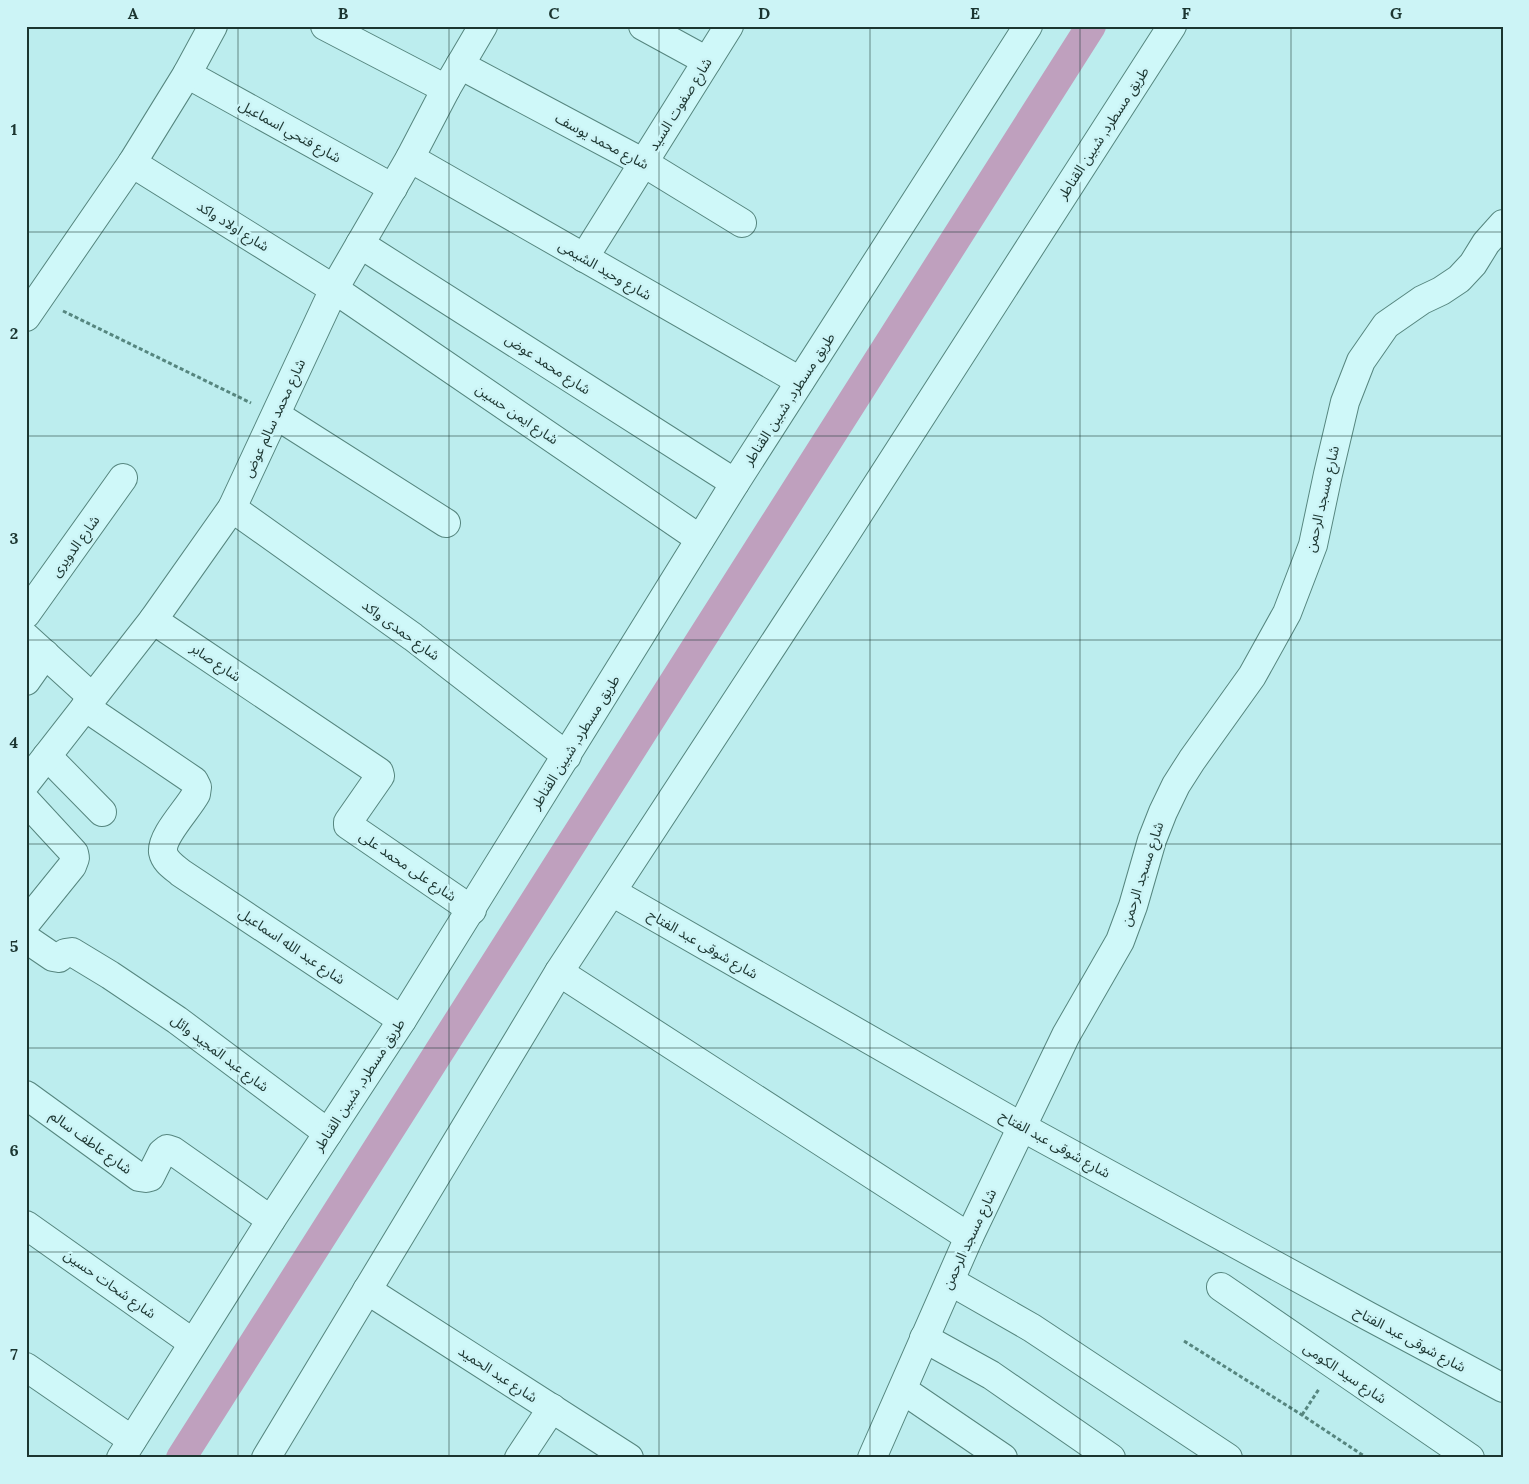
<svg xmlns="http://www.w3.org/2000/svg" width="1529" height="1484" font-family="Lora,'Noto Sans Arabic',serif">
<style>
.lines{fill:none;stroke-linecap:round;stroke-linejoin:round}
.canal{stroke:#bfa0be;stroke-width:30}
.minor-casing{stroke:#56867f;stroke-width:30}
.path{stroke:#56867f;stroke-width:3;stroke-dasharray:4 2.5;stroke-linecap:butt}
.minor{stroke:#cff8f9;stroke-width:28}
.grid{fill:none;stroke:#1b3530;stroke-width:1;stroke-opacity:0.55}
.labels{text-anchor:middle;stroke-width:5;stroke-linejoin:round;paint-order:stroke}
.street-label{font-size:14px;fill:#1b3530;stroke:#ccf4f6}
.neatline{fill:none;stroke:#1b3530;stroke-width:2}
.grid-label{font-size:16px;text-anchor:middle;font-weight:bold;fill:#1b3530}
</style>
<rect width="100%" height="100%" fill="#bcedee"/>
<g class="lines">
<!-- canal -->
<polyline class="canal" points="181,1458 1091,26"/>
<!-- minor casing -->
<g class="minor-casing">
<g id="minor">
<polyline points="325,26 446,89"/>
<polyline points="643,26 707,61"/>
<polyline points="460,65 644,163 742,223"/>
<polyline points="187,74 393,188"/>
<polyline points="410,158 800,381"/>
<polyline points="132,163 334,289 700,539"/>
<polyline points="360,244 735,483"/>
<polyline points="584,258 729,26"/>
<polyline points="26,317 132,163 187,74 213,26"/>
<polyline points="276,415 446,523"/>
<polyline points="232,508 413,637 567,756"/>
<polyline points="26,614 123,478"/>
<polyline points="153,620 379,772 380,776 348,822 348,825 472,910"/>
<polyline points="26,637 92,697"/>
<polyline points="26,681 45,654"/>
<path d="M85,707L194,781L197,787L196,794C188,809 161,836 163,852C165,862 174,867 181,873L402,1020"/>
<polyline points="47,756 102,812"/>
<polyline points="26,783 153,620 232,508 334,289 410,158 446,89 483,26"/>
<polyline points="26,801 74,853 75,858 72,866 26,923"/>
<polyline points="612,892 1022,1127 1368,1316 1503,1388"/>
<polyline points="26,937 28,940 53,957 59,958 65,953 72,952 110,975 177,1020 328,1133"/>
<polyline points="559,972 969,1237"/>
<polyline points="26,1095 139,1177 146,1178 150,1177 162,1153 167,1149 173,1151 271,1220"/>
<polyline points="26,1225 193,1343"/>
<polyline points="950,1281 1032,1328 1228,1458"/>
<polyline points="1221,1287 1470,1458"/>
<polyline points="367,1290 629,1458"/>
<polyline points="924,1338 991,1375 1111,1458"/>
<polyline points="26,1367 132,1440"/>
<polyline points="903,1390 1003,1458"/>
<polyline points="121,1458 271,1220 402,1020 735,483 1028,26"/>
<polyline points="266,1458 559,972 841,541 1172,26"/>
<polyline points="519,1458 552,1408"/>
<polyline points="872,1458 969,1237 1066,1035 1120,941 1133,906 1152,840 1163,812 1176,785 1192,760 1252,676 1287,613 1313,545 1328,474 1345,402 1361,361 1386,325 1422,300 1441,291 1459,279 1473,264 1486,243 1503,224"/>
</g>
</g>
<!-- path -->
<g class="path">
<polyline points="63,311 251,403"/>
<polyline points="1184,1341 1302,1415 1367,1458"/>
<polyline points="1302,1415 1319,1389"/>
</g>
<!-- minor -->
<use href="#minor" class="minor"/>
</g>
<!-- grid -->
<path class="grid" d="M238,26V1458M449,26V1458M659,26V1458M870,26V1458M1080,26V1458M1291,26V1458M26,232H1503M26,436H1503M26,640H1503M26,844H1503M26,1048H1503M26,1252H1503"/>
<g class="labels">
<!-- street labels -->
<g class="street-label">
<text transform="translate(680 104) rotate(-58)" y="5">شارع صفوت السيد</text>
<text transform="translate(290 131) rotate(29)" y="5">شارع فتحي اسماعيل</text>
<text transform="translate(1103 133) rotate(-57)" y="5">طريق مسطرد, شبين القناطر</text>
<text transform="translate(602 141) rotate(28)" y="5">شارع محمد يوسف</text>
<text transform="translate(233 226) rotate(32)" y="5">شارع اولاد واكد</text>
<text transform="translate(605 270) rotate(30)" y="5">شارع وحيد الشيمى</text>
<text transform="translate(548 364) rotate(33)" y="5">شارع محمد عوض</text>
<text transform="translate(789 399) rotate(-57)" y="5">طريق مسطرد, شبين القناطر</text>
<text transform="translate(517 414) rotate(34)" y="5">شارع ايمن حسين</text>
<text transform="translate(274 418) rotate(-65)" y="5">شارع محمد سالم عوض</text>
<text transform="translate(1322 499) rotate(-77)" y="5">شارع مسجد الرحمن</text>
<text transform="translate(75 546) rotate(-54)" y="5">شارع الدويرى</text>
<text transform="translate(401 630) rotate(36)" y="5">شارع حمدى واكد</text>
<text transform="translate(216 662) rotate(34)" y="5">شارع صابر</text>
<text transform="translate(575 742) rotate(-58)" y="5">طريق مسطرد, شبين القناطر</text>
<text transform="translate(408 866) rotate(34)" y="5">شارع على محمد على</text>
<text transform="translate(1142 874) rotate(-72)" y="5">شارع مسجد الرحمن</text>
<text transform="translate(703 944) rotate(30)" y="5">شارع شوقى عبد الفتاح</text>
<text transform="translate(292 946) rotate(34)" y="5">شارع عبد الله اسماعيل</text>
<text transform="translate(220 1053) rotate(37)" y="5">شارع عبد المجيد وائل</text>
<text transform="translate(359 1085) rotate(-57)" y="5">طريق مسطرد, شبين القناطر</text>
<text transform="translate(91 1142) rotate(36)" y="5">شارع عاطف سالم</text>
<text transform="translate(1055 1144) rotate(29)" y="5">شارع شوقى عبد الفتاح</text>
<text transform="translate(969 1239) rotate(-65)" y="5">شارع مسجد الرحمن</text>
<text transform="translate(110 1284) rotate(35)" y="5">شارع شحات حسين</text>
<text transform="translate(1410 1339) rotate(28)" y="5">شارع شوقى عبد الفتاح</text>
<text transform="translate(1345 1373) rotate(34)" y="5">شارع سيد الكومى</text>
<text transform="translate(498 1374) rotate(33)" y="5">شارع عبد الحميد</text>
</g>
</g>
<!-- border -->
<rect width="1529" height="1484" fill="none" stroke="#ccf4f6" stroke-width="55"/>
<rect x="28" y="28" width="1474" height="1428" class="neatline"/>
<g class="grid-label">
<text x="133" y="19">A</text>
<text x="343" y="19">B</text>
<text x="554" y="19">C</text>
<text x="764" y="19">D</text>
<text x="975" y="19">E</text>
<text x="1186" y="19">F</text>
<text x="1396" y="19">G</text>
<text x="14" y="135">1</text>
<text x="14" y="339">2</text>
<text x="14" y="544">3</text>
<text x="14" y="748">4</text>
<text x="14" y="952">5</text>
<text x="14" y="1156">6</text>
<text x="14" y="1360">7</text>
</g>
</svg>
